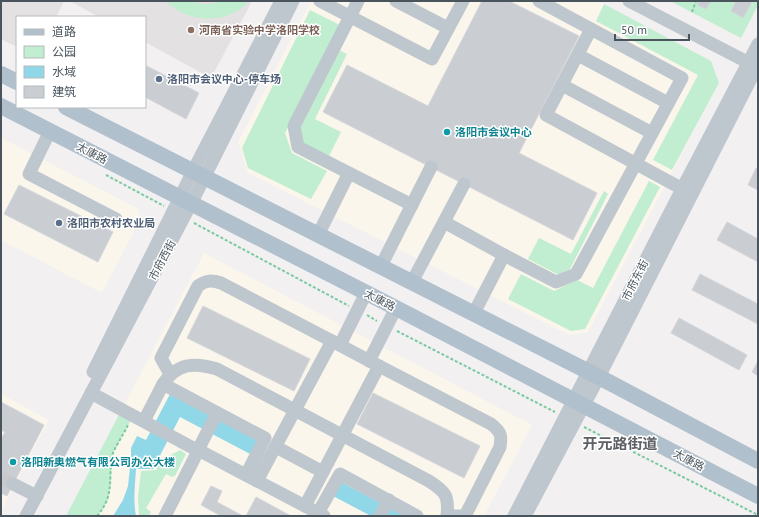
<svg xmlns="http://www.w3.org/2000/svg" width="759" height="517" font-family="'PT Sans','Noto Sans SC',sans-serif">
<style>
.commercial{fill:#fbf6eb}
.education{fill:#e3e1e2}
.green{fill:#c1edd1}
.water{fill:#90d7e8}
.building{fill:#cacdd2;stroke:#d4d6db}
.lines{fill:none;stroke-linecap:round;stroke-linejoin:round}
.minor-tunnel{stroke:#c8c9cb;stroke-width:13;stroke-dasharray:13 6;stroke-linecap:butt}
.path{stroke:#7acaa1;stroke-width:2;stroke-dasharray:3 2;stroke-linecap:butt}
.minor{stroke:#bfc7ce;stroke-width:13}
.major{stroke:#b1c0cd;stroke-width:16}
.education-dot{fill:#8d6e63;stroke:#fff;stroke-width:1.5}
.service-dot{fill:#5c6f8a;stroke:#fff;stroke-width:1.5}
.culture-dot{fill:#0f9aa8;stroke:#fff;stroke-width:1.5}
.labels{text-anchor:middle;stroke-width:3;stroke-linejoin:round;paint-order:stroke}
.education-label{font-size:11px;font-weight:bold;fill:#785e54;stroke:#fff;text-anchor:start}
.service-label{font-size:11px;font-weight:bold;fill:#4e5e75;stroke:#fff;text-anchor:start}
.culture-label{font-size:11px;font-weight:bold;fill:#0d838f;stroke:#fff;text-anchor:start}
.street-label{font-size:11px;fill:#49545d;stroke:#fff}
.district-label{font-size:15px;font-weight:bold;fill:#5d6065;stroke:#fff}
</style>
<rect width="100%" height="100%" fill="#f2f0f0"/>
<!-- commercial -->
<g class="commercial">
<polygon points="311,1 598,1 711,61 719,83 588,332 569,335 248,173 238,142"/>
<polygon points="1,138 139,209 141,218 102,293 1,240"/>
<polygon points="204,253 532,425 484,516 66,516"/>
<polygon points="1,394 49,420 1,512"/>
</g>
<!-- education -->
<g class="education">
<polygon points="1,1 64,1 56,17 17,17 17,47 1,39"/>
<polygon points="70,1 252,1 211,78 145,42 145,17 99,17"/>
</g>
<!-- green -->
<g class="green">
<path d="M166,1H191L202,4H209L223,1H249C228,25 188,24 166,1Z"/>
<polygon points="670,1 758,1 758,5 741,38"/>
<polygon points="604,4 711,61 719,83 672,170 653,160 698,75 596,21"/>
<polygon points="310,10 340,25 285,133 292,153 327,171 311,199 248,168 242,148"/>
<polygon points="337,49 347,54 315,119 341,132 329,156 302,143 300,125"/>
<polygon points="649,181 660,187 585,329 571,331 508,299 521,274 554,291 577,280 593,288"/>
<polygon points="604,191 608,194 570,269 559,275 528,259 539,238 571,254"/>
<polygon points="122,409 133,416 112,455 111,482 108,500 104,507 97,516 66,516"/>
<polygon points="180,450 186,454 175,476 172,477 166,474 146,508 151,512 149,516 139,516 138,497 141,471 156,470 163,459"/>
</g>
<!-- water -->
<g class="water">
<path d="M170,394L260,441L252,455L180,417L153,469H136C135,485 133,500 136,516H113L123,500L128,486L131,458V448L137,436L146,440Z"/>
<polygon points="341,482 405,516 371,516 333,496"/>
</g>
<!-- building -->
<g class="building">
<polygon points="482,1 509,1 579,36 519,153 597,193 573,240 323,112 347,65 428,106"/>
<polygon points="699,1 711,1 706,9 697,5"/>
<polygon points="736,1 750,1 752,2 743,18 731,11"/>
<polygon points="145,65 199,93 186,119 145,97"/>
<polygon points="756,168 758,169 758,190 748,185"/>
<polygon points="19,185 113,232 98,262 4,214"/>
<polygon points="727,222 758,239 758,262 717,240"/>
<polygon points="700,274 758,304 758,324 692,290"/>
<polygon points="203,306 310,359 294,391 187,338"/>
<polygon points="679,318 747,355 739,370 671,333"/>
<polygon points="758,361 758,376 752,372"/>
<polygon points="373,393 480,446 464,478 357,424"/>
<polygon points="1,402 44,425 7,496 1,493 1,439 5,432 1,430"/>
<polygon points="211,486 222,491 217,502 243,516 221,516 201,505"/>
<polygon points="256,497 291,516 246,516"/>
</g>
<g class="lines">
<!-- minor-tunnel -->
<polyline class="minor-tunnel" points="1,477 13,484"/>
<!-- path -->
<g class="path">
<polyline points="692,12 696,1"/>
<polyline points="106,175 164,206"/>
<polyline points="194,223 349,306"/>
<polyline points="367,315 377,321"/>
<polyline points="397,331 555,412"/>
<polyline points="584,427 758,515"/>
<path d="M97,516C115,495 108,481 112,456C114,448 124,434 128,425"/>
</g>
<!-- minor -->
<g class="minor">
<polyline points="320,1 432,59 463,1"/>
<polyline points="396,1 448,28"/>
<polyline points="629,1 755,66"/>
<polyline points="591,29 546,115 690,193"/>
<polyline points="578,55 668,103"/>
<polyline points="562,85 652,133"/>
<polyline points="50,131 29,174 116,219"/>
<polyline points="349,173 412,205"/>
<polyline points="444,222 504,255"/>
<polyline points="318,235 349,173 298,147 294,126 358,1"/>
<polyline points="381,266 431,167"/>
<polyline points="412,282 464,184"/>
<polyline points="474,313 504,255 556,282 576,274 682,78 539,1"/>
<polyline points="340,345 366,293"/>
<polyline points="369,361 396,308"/>
<path d="M379,366L491,424C501,432 502,435 500,447L465,516H449"/>
<polyline points="93,372 193,171 281,1"/>
<path d="M170,374L161,358L198,286C206,280 212,280 221,283L332,341"/>
<path d="M163,384C177,363 194,362 217,369L429,481C446,492 449,496 447,516"/>
<polyline points="91,393 193,448"/>
<polyline points="144,421 163,384 265,438 246,475"/>
<polyline points="200,446 217,413"/>
<polyline points="276,447 323,472"/>
<polyline points="204,453 324,516"/>
<polyline points="257,481 332,341 379,366 305,506"/>
<polyline points="13,484 37,496"/>
<polyline points="318,513 340,474 417,516"/>
<polyline points="26,516 191,204 293,1"/>
<polyline points="165,516 195,457"/>
<polyline points="380,516 389,500"/>
<polyline points="514,516 682,189 758,44"/>
<polyline points="525,516 599,377 758,65"/>
</g>
<!-- major -->
<g class="major">
<polyline points="1,74 17,82"/>
<polyline points="1,106 396,308 758,496"/>
<polyline points="66,107 599,377 758,461"/>
</g>
</g>
<!-- markers -->
<circle class="education-dot" cx="191" cy="30" r="4"/>
<g class="service-dot">
<circle cx="159" cy="79" r="4"/>
<circle cx="59" cy="223" r="4"/>
</g>
<g class="culture-dot">
<circle cx="447" cy="132" r="4"/>
<circle cx="13" cy="462" r="4"/>
</g>
<g class="labels">
<!-- education labels -->
<g class="education-label">
<text x="199" y="34">河南省实验中学洛阳学校</text>
</g>
<!-- service labels -->
<g class="service-label">
<text x="167" y="83">洛阳市会议中心-停车场</text>
<text x="67" y="227">洛阳市农村农业局</text>
</g>
<!-- culture labels -->
<g class="culture-label">
<text x="455" y="136">洛阳市会议中心</text>
<text x="21" y="466">洛阳新奥燃气有限公司办公大楼</text>
</g>
<!-- street labels -->
<g class="street-label">
<text transform="translate(92 153) rotate(27)" y="4">太康路</text>
<text transform="translate(162 260) rotate(-62)" y="4">市府西街</text>
<text transform="translate(635 280) rotate(-63)" y="4">市府东街</text>
<text transform="translate(380 300) rotate(27)" y="4">太康路</text>
<text transform="translate(689 460) rotate(28)" y="4">太康路</text>
</g>
<!-- district labels -->
<g class="district-label">
<text x="620" y="449">开元路街道</text>
</g>
</g>
<!-- border -->
<rect width="759" height="517" fill="none" stroke="#49545d" stroke-width="4"/>
<!-- legend -->
<rect x="16" y="16" width="130" height="92" fill="#ffffff" stroke="#b6bbbe"/>
<rect x="24" y="29" width="20" height="6" fill="#b1c0cd" stroke="#b6bbbe"/>
<text x="52" y="36" font-size="12" fill="#49545d">道路</text>
<rect x="24" y="46" width="20" height="12" fill="#c1edd1" stroke="#b6bbbe"/>
<text x="52" y="56" font-size="12" fill="#49545d">公园</text>
<rect x="24" y="66" width="20" height="12" fill="#90d7e8" stroke="#b6bbbe"/>
<text x="52" y="76" font-size="12" fill="#49545d">水域</text>
<rect x="24" y="86" width="20" height="12" fill="#cacdd2" stroke="#b6bbbe"/>
<text x="52" y="96" font-size="12" fill="#49545d">建筑</text>
<!-- scale -->
<path d="M615 34v6h74v-6" fill="none" stroke="#49545d" stroke-width="2"/>
<text x="621" y="34" font-size="12" fill="#49545d" stroke="#ffffff" stroke-width="3" paint-order="stroke">50 m</text>
</svg>
